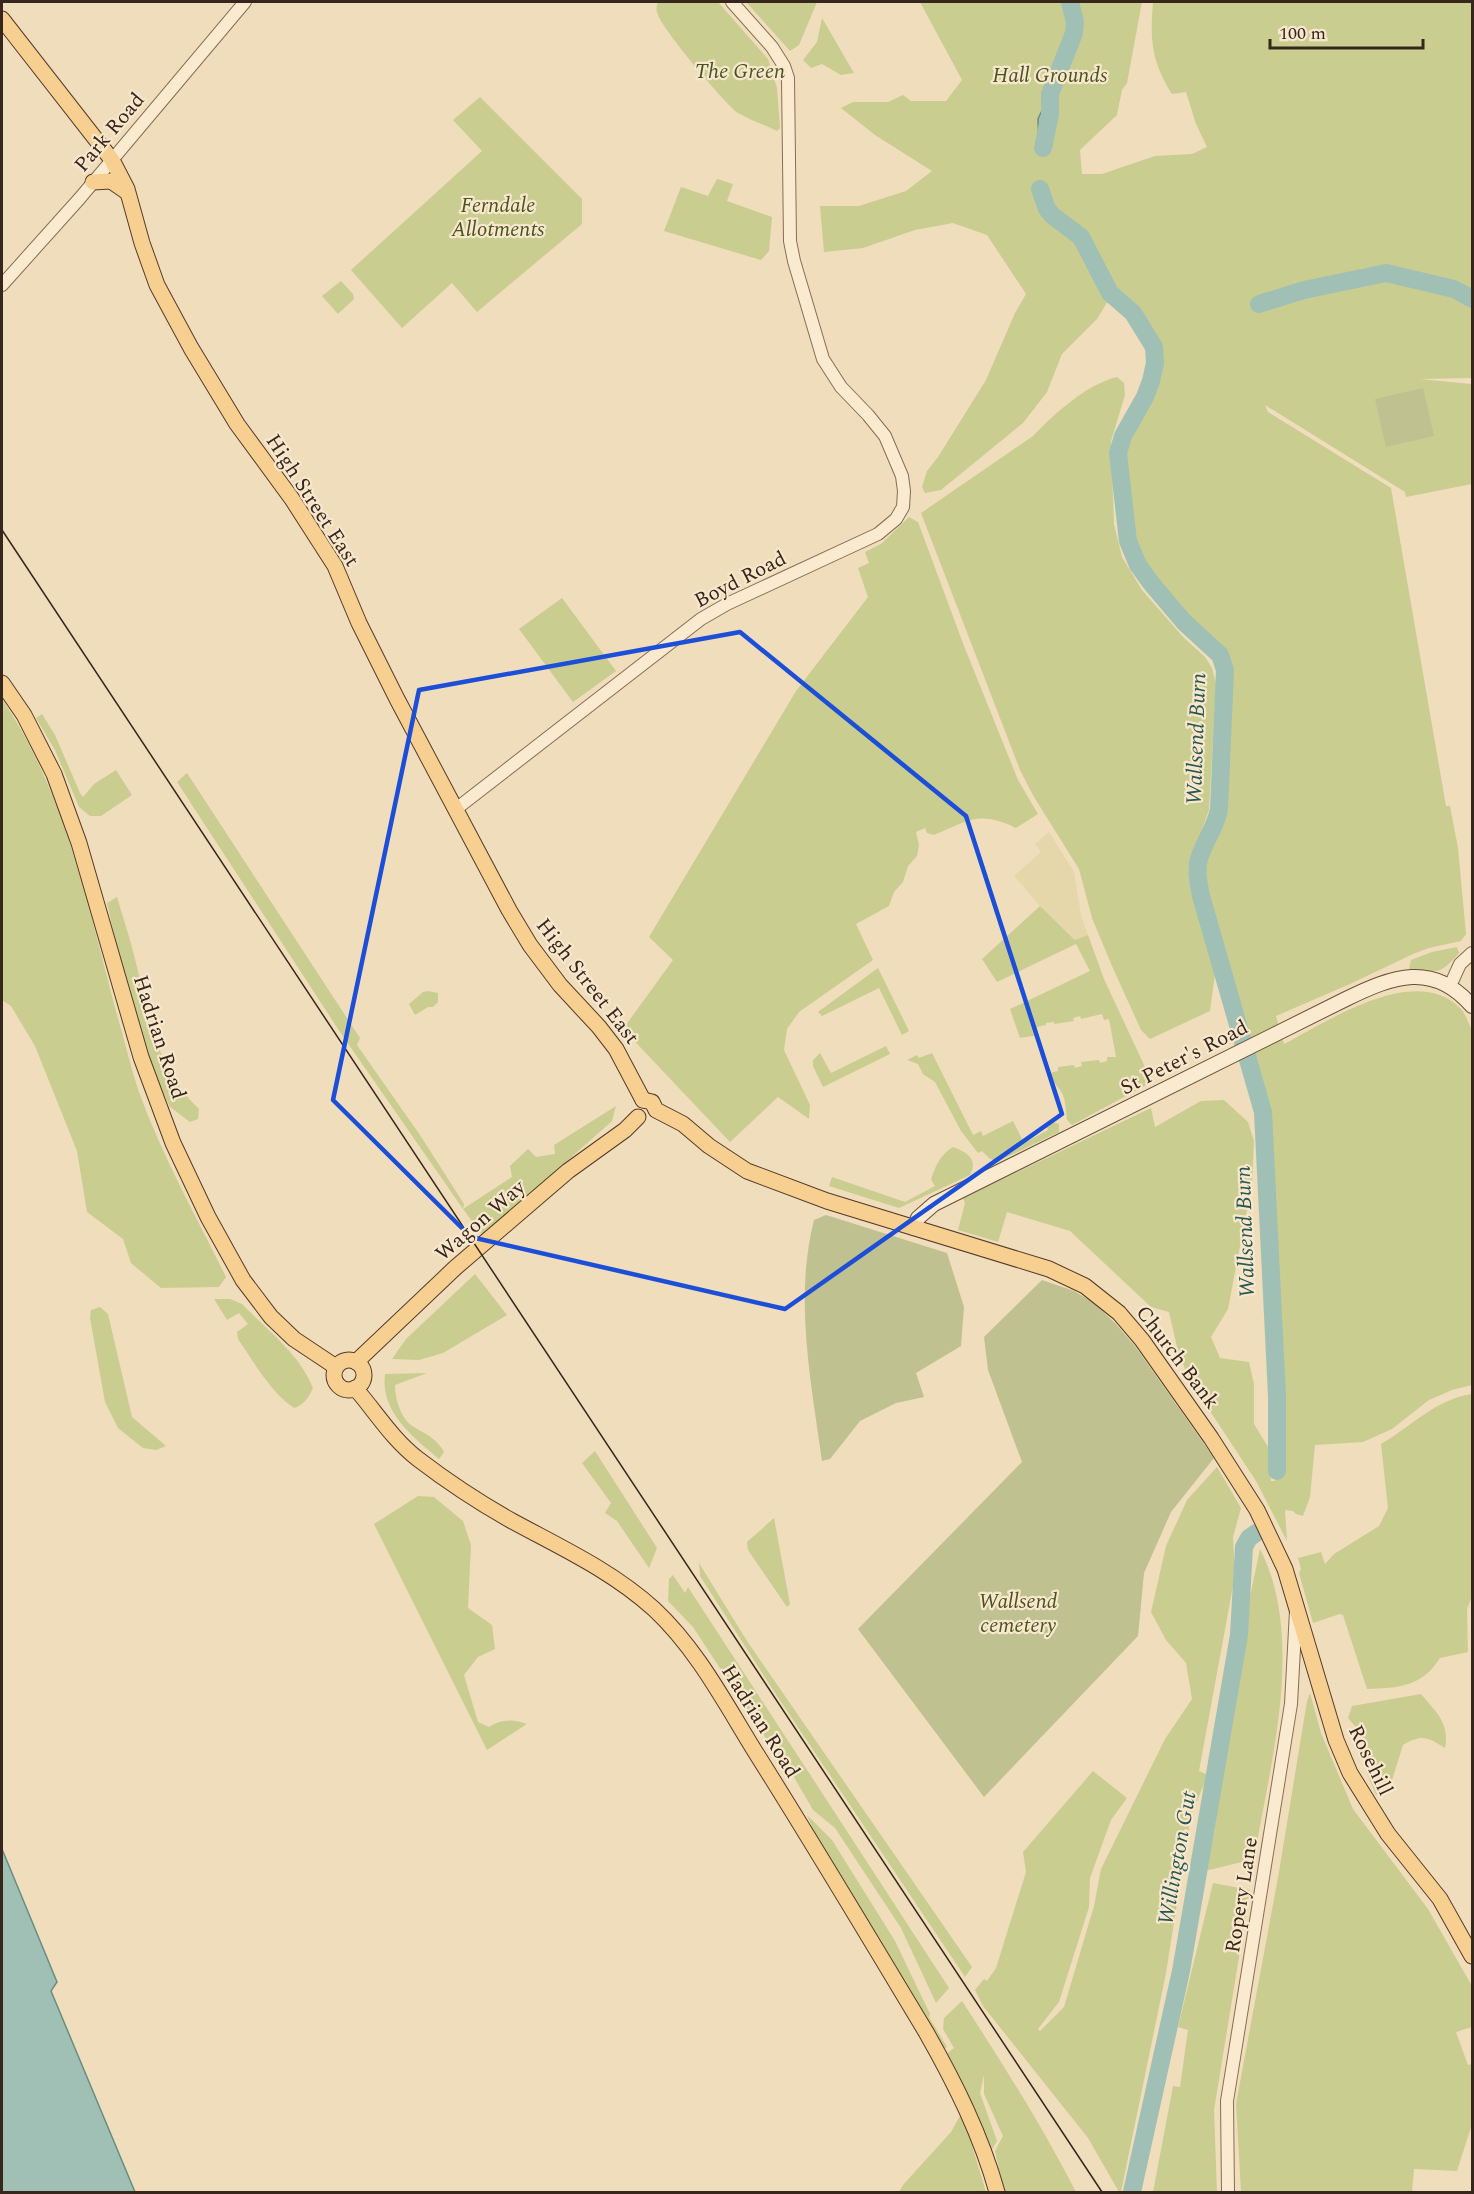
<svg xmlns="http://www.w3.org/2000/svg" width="1474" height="2194" font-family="Spectral,serif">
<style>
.farmland{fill:#e5d7aa}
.green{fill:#cacd90}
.cemetery{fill:#bfc190}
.water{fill:#a0c0b5;stroke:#688e82;stroke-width:1.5}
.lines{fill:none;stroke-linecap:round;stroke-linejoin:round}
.river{stroke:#a0c0b5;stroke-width:18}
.tertiary-casing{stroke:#886d55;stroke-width:14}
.secondary-casing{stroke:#694e39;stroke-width:16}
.primary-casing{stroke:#553b2a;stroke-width:17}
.tertiary{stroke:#faebd0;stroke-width:12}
.secondary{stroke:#faebd0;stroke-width:14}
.primary{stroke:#f6cf91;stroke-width:15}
.tram{stroke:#36261b;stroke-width:1.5}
.marked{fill:none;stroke:#1d4ed8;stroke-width:4.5;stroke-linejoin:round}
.labels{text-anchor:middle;stroke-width:4.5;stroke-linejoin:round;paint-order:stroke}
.park-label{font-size:21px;font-style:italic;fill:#4a5320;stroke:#f7e7cc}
.street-label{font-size:21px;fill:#36261b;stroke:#f7e7cc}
.water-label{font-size:22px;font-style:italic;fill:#295751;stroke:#f7e7cc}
</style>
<rect width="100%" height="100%" fill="#efddbc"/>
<!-- farmland -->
<polygon class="farmland" points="1049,832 1074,872 1081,915 1088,935 1076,940 1040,906 1014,876 1041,852 1035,844"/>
<!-- green -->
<g class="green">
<path d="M658,2H718L768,59L777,88L780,128L777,131C765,125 750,120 738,113C724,103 664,31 658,15C656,10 656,6 658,2Z"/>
<polygon points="746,2 817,2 799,45 790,51"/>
<path d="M920,2H1142L1127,83L1122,90L1117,115L1080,150L1082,174H1102L1155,156L1192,154L1207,147L1196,124L1186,92L1172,94C1151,60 1150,40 1153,2H1472V378L1420,379L1471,384L1472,390V484L1406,497L1405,492L1265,405L1268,412L1391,488L1446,806H1450L1458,848L1466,934L1461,941L1429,948L1413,954L1350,984L1276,1016L1284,1044C1329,1021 1416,961 1462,1010C1466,1016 1469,1024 1472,1030V1385L1452,1390L1429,1400L1392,1429L1363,1442L1315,1445L1310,1497L1303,1516L1296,1514L1293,1511L1285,1510L1287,1541L1256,1481L1189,1379L1178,1351L1169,1312L1151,1307L1070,1231L1007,1212L998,1242L958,1230L965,1203L963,1198L1151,1108L1155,1127L1201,1101L1224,1100L1248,1122L1254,1141L1252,1183L1228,1309L1211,1337L1220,1358L1249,1362L1254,1384V1424L1270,1450L1271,1481H1275L1279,1473L1280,1392L1267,1114L1202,874C1204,851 1219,833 1223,811L1230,675C1224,640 1207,643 1187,620C1166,597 1144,570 1133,541C1128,528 1130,515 1128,501C1126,483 1119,464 1123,447C1127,430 1141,414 1150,399C1176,355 1147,318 1116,288L1097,319L1062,354L1047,392L1023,423L941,490L925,493L922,487L927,471L938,457L986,380L1015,313L1026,294L987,235L953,223L915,230L863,248L824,252L820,206H859L906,191L932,171L875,135L841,108L853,102H888L903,95L911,101H946L962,80Z"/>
<polygon points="822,18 854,73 841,75 822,64 811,68 803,60 817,42"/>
<polygon points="480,97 582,199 582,224 477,312 452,283 402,328 351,270 482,151 453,120"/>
<polygon points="717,179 733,184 727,201 772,217 769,251 761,260 664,231 681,187 708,196"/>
<polygon points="341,281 353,294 354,299 338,314 322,296"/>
<path d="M1117,377L1124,383L1125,395L1111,441L1114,524L1122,557L1142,590L1183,637L1205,657L1212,668L1216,684L1209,810L1188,869L1215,974L1210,1011L1150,1039L1141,1030L1112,966L1092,918L1079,869L1034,797L1020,770L921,513L1033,436C1054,414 1087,384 1117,377Z"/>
<path d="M909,517L918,522L964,646L1018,780L1038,814L1016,828C978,810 969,821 934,835L927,833L925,828L916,832L919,845L917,856L908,866L903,882L894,892L889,906L856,924L873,960L799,1012L787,1029L784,1050L810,1105L809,1119L778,1097L730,1142L623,1029L673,960L649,937L796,691L868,597L858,568L869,563L865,552L881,544Z"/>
<polygon points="562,598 616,671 573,702 519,629"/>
<path d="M2,699C67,795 89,912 119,1022C126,1045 131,1069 139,1092C162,1156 196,1216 226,1277L219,1287L161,1288L131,1263L123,1239L87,1212L77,1151L35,1046L11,1006L2,1000Z"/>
<polygon points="42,714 55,735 80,793 83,797 94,784 116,770 132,795 101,816 90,816 85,812 79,807 55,750 36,718"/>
<polygon points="187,773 360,1038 357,1045 422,1138 464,1204 463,1209 512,1177 510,1166 528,1149 536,1157 555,1154 554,1145 616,1106 612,1121 483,1236 463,1209 340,1032 177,782"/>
<path d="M117,897C123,918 130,938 135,959C149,1015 155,1067 199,1109L198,1119L190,1122L170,1107L152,1069L126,988L107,903Z"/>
<path d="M1040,906L1075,940L1088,935L1104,979L1152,1082L1072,1125L1067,1120C1066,1112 1066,1103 1063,1095C1059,1086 1052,1083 1050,1073L1058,1071V1067L1074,1065L1075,1068L1082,1066L1081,1062L1099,1060L1100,1063L1107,1061V1057H1116L1109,1019L1104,1020L1102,1014L1081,1019L1080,1016L1073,1018L1074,1021L1054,1024V1022L1046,1023V1025L1037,1027L1038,1035L1020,1038L1010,1009L1090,971L1076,944L997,982L982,959Z"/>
<path d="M1457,947L1459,953C1440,975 1437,973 1409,969L1411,960L1432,952Z"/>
<polygon points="878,968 909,1031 902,1035 879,988 822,1016 818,1012"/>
<polygon points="428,991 438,993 438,1002 433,1007 428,1007 415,1015 409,1004 423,992"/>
<polygon points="886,1046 890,1054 823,1087 813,1066 813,1060 820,1053 831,1073"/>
<polygon points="932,1053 973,1135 981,1131 983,1136 1013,1121 1024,1143 1048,1130 1046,1125 1052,1122 1059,1124 1059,1132 997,1162 989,1158 982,1151 978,1153 961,1131 935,1082 923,1074 918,1064 907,1060 917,1055 919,1058"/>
<path d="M953,1147C966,1152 979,1159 970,1175L899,1208L829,1186L832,1177L905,1202L935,1186L931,1179C936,1165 940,1155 953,1147Z"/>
<polygon points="475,1274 507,1315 443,1353 419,1360 392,1359 406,1339"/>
<path d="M214,1299H230L242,1304C266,1329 300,1354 313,1388C309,1397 304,1405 294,1408C270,1392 254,1362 238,1339L237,1332L248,1324L239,1313L227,1320Z"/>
<polygon points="100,1307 108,1314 132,1417 166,1446 156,1450 143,1448 118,1428 105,1402 90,1318 91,1310"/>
<path d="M427,1373L395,1385C395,1397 400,1417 411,1425C424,1434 436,1437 444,1452L439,1459C413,1437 380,1412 385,1374Z"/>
<path d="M1472,1394V1596L1467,1609L1468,1652L1440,1658C1422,1687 1398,1688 1367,1689L1343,1615L1340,1614L1313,1623L1299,1573L1301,1569L1298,1558L1321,1552L1325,1564L1334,1554L1379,1526L1388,1508L1381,1444C1412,1426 1436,1399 1472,1394Z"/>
<polygon points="595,1451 657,1548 649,1568 617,1521 605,1513 611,1503 582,1463"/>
<polygon points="1217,1467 1241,1508 1233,1537 1235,1575 1199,1771 1208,1775 1191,1815 1166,1973 1121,2192 1119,2192 1088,2138 983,2006 975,1990 984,1979 987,1981 996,1968 1026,1872 1023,1852 1093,1771 1127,1798 1111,1820 1090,1878 1089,1907 1059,2002 1038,2029 1040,2031 1064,2007 1094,1906 1101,1869 1165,1739 1192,1699 1186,1663 1166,1640 1151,1612 1166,1546 1187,1500"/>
<path d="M418,1496L434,1497L463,1521L471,1545L468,1608L492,1625L495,1649L478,1657L464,1675L478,1722L489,1727C501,1719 514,1719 527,1724L487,1750L374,1524Z"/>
<polygon points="774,1518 790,1604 787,1607 748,1550 747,1542"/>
<path d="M1260,1549C1306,1639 1270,1764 1254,1859L1205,1871L1214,1833L1240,1644Z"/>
<polygon points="699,1563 747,1641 972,1967 965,1977 775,1693 700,1576"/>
<polygon points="673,1575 685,1593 688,1587 949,1988 936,2003 901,1928 835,1828 813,1810 791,1772 767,1740 693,1627 668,1601 669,1579"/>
<polygon points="1310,1693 1321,1733 1353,1809 1428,1909 1472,1986 1472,2027 1456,2032 1468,2065 1472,2064 1472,2124 1457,2171 1414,2169 1412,2192 1241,2192 1236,2104 1279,1872 1307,1701"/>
<path d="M1421,1694C1436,1712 1450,1723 1445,1748C1427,1737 1422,1734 1403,1745L1388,1793L1376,1795L1366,1771L1369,1756L1361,1733L1348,1718L1352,1706Z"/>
<polygon points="807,1815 832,1840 895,1941 930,2014 929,2017 947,2047 942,2050 822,1851"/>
<polygon points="1213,1883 1250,1890 1214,2110 1217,2192 1153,2192 1173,2086 1180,2087 1188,2030 1178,2027"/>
<path d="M962,2001C1003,2064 1042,2126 1076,2192H1004L995,2151L1003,2136L984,2094V2075L980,2093L997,2141L991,2151L945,2055L954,2048L943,2029L944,2018Z"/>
<polygon points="962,2112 986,2192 899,2192 903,2185 951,2132"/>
</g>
<!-- cemetery -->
<g class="cemetery">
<polygon points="1423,388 1434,436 1386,447 1375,399"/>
<path d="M826,1215L947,1253L964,1307L961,1346L916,1373L924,1397L896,1403L860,1421L830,1459L822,1461C811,1381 794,1299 814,1220Z"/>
<polygon points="1042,1280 1074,1291 1094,1303 1116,1324 1135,1346 1214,1458 1171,1512 1144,1573 1138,1636 984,1797 858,1629 1022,1462 988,1370 984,1337"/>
</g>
<!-- water -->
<g class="water">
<path d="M1050,94L1055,103H1058V107L1056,111C1058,123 1051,137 1047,148L1039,147L1038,119Z"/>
<polygon points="2,1849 57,1982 51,1991 135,2192 2,2192"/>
</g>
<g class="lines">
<!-- river -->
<g class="river">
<polyline points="1043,148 1050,114 1050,94 1074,33 1075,22 1070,2"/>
<path d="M1040,189L1047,209L1053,216L1081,237L1110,293L1133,313L1154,347L1155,363L1151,381L1145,397L1123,436L1118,453L1128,541L1138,565L1151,583L1184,622L1220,655L1225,670L1219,809C1216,828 1202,844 1198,863C1196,874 1199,885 1201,896L1263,1112L1277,1396V1471"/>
<polyline points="1259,304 1304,290 1386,273 1454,289 1472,299"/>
<polyline points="1132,2192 1181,1971 1239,1635 1244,1547 1249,1538 1256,1533"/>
</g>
<!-- tertiary casing -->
<g class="tertiary-casing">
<g id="tertiary">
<polyline points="2,285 80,198 245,2"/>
<polyline points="456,809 701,619 727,604 878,534 896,519 903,507 904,491 902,476 885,436 868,415 841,387 823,359 794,261 790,241 788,78 784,66 772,47 732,2"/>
<polyline points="1450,986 1460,964 1472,953"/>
<polyline points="1228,2192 1227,2101 1291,1704 1296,1611"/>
</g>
</g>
<!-- secondary casing -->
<g class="secondary-casing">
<path id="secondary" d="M914,1228L918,1218L934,1204L1346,999C1393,976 1433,961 1472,1006"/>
</g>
<!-- primary casing -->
<g class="primary-casing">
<g id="primary">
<polyline points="2,19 112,160 127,189 142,243 157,285 191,348 237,424 292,499 335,566 359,623 397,699 509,910 530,945 560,985 599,1027 616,1049 643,1100"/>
<polyline points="93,182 111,181 127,192"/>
<polyline points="2,683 24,715 54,774 79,843 141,1057 173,1143 208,1217 243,1280 271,1317 294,1339 336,1367"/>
<polyline points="643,1100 652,1102 656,1110 683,1124 709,1146 747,1171 827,1201 1049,1269 1085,1286 1119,1313 1142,1340 1211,1438 1257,1510 1285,1569 1336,1740 1350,1773 1388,1834 1440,1899 1472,1956"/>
<circle cx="349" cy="1375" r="15"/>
<polyline points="356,1362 455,1268 568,1171 625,1130 638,1117"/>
<path d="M355,1388C376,1412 392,1439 418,1459C448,1482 480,1503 512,1521C562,1548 612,1571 654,1609C697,1649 725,1703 756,1753C814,1845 870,1939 926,2032C955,2083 981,2135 997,2192"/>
</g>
</g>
<!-- tertiary -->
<use href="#tertiary" class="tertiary"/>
<!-- secondary -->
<use href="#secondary" class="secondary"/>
<!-- primary -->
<use href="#primary" class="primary"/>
<!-- tram -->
<polyline class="tram" points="2,530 1102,2192"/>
</g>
<!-- marked area -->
<path class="marked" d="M740,632L966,816L1062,1114L785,1309L471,1237L333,1100L419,690Z"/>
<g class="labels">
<!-- park labels -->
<g class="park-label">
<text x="740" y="78">The Green</text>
<text x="1050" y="82">Hall Grounds</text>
<text x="498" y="212">Ferndale<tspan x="498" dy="24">Allotments</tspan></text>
<text x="1018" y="1608">Wallsend<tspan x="1018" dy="24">cemetery</tspan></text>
</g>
<!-- street labels -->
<g class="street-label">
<text transform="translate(109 132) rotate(-50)" y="7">Park Road</text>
<text transform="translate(313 500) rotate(57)" y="7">High Street East</text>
<text transform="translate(740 579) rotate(-27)" y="7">Boyd Road</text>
<text transform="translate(588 981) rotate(52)" y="7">High Street East</text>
<text transform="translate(160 1037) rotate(72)" y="7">Hadrian Road</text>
<text transform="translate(1184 1057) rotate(-27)" y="7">St Peter's Road</text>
<text transform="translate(480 1220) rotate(-41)" y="7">Wagon Way</text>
<text transform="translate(1178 1357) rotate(53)" y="7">Church Bank</text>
<text transform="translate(761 1721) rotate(58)" y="7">Hadrian Road</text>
<text transform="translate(1371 1760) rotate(64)" y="7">Rosehill</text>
<text transform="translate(1241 1895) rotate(-81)" y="7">Ropery Lane</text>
</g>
<!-- water labels -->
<g class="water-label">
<text transform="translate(1195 739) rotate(-88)" y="8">Wallsend Burn</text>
<text transform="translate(1244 1232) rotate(-92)" y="8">Wallsend Burn</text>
<text transform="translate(1176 1858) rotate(-80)" y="8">Willington Gut</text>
</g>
</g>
<!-- border -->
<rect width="1474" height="2194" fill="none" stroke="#36261b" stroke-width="6"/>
<!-- scale -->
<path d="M1270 39v9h153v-9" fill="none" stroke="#36261b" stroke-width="3"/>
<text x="1279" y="39" font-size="18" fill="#36261b" stroke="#f7e7cc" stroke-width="4.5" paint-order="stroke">100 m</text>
</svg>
